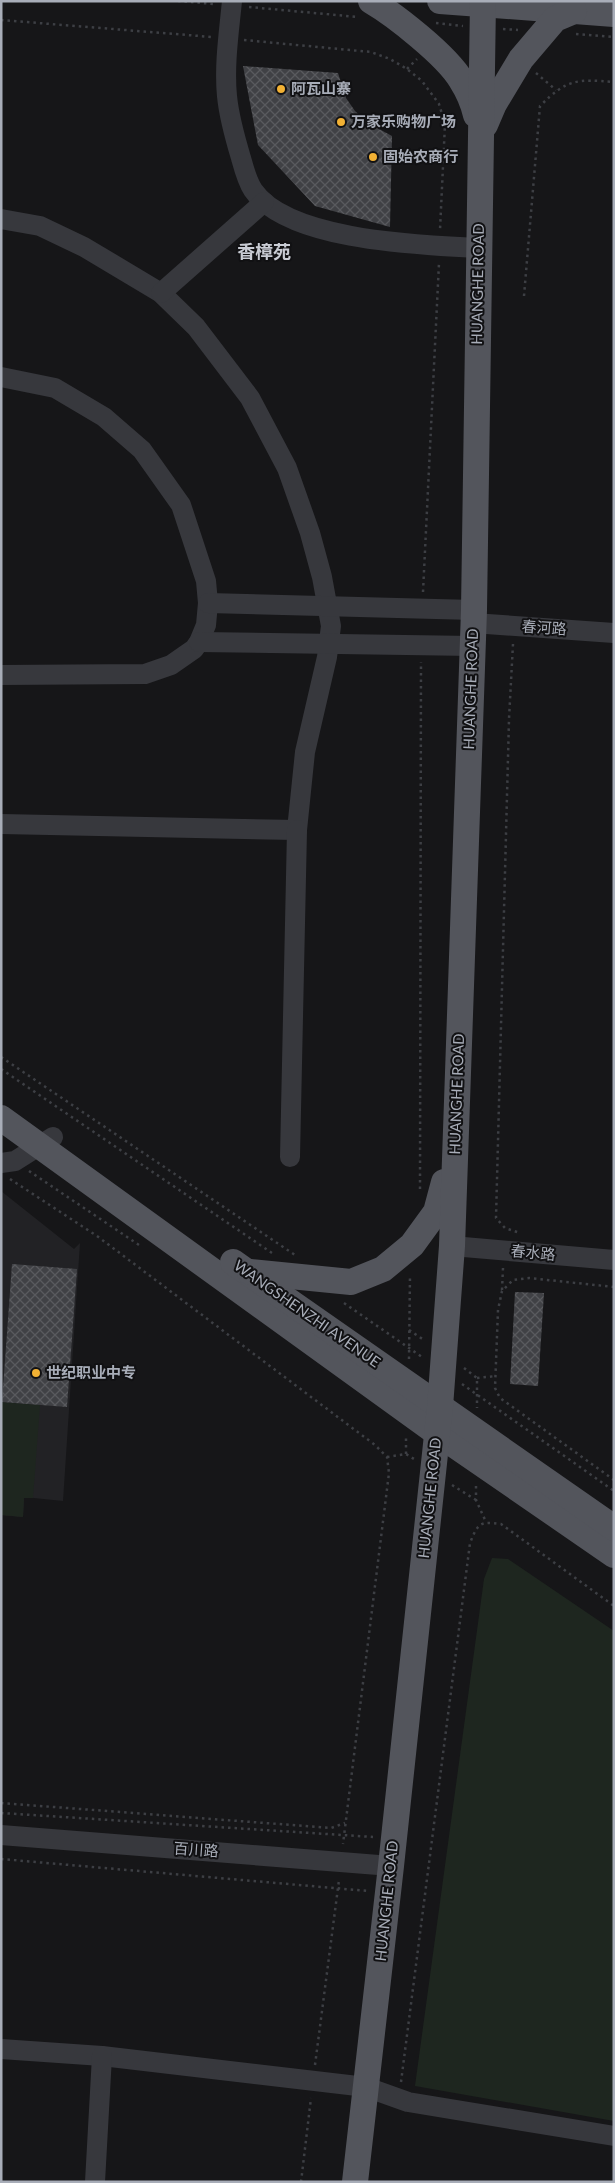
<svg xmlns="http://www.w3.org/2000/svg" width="615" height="2183" font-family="Lato,'Noto Sans SC',sans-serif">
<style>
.built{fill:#222225}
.green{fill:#1e261f}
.building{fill:url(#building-cross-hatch)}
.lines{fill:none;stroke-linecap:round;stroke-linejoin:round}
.path{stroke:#3d3f44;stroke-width:2.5;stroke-dasharray:2.5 4;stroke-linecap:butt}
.minor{stroke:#37383d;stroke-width:20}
.major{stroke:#53555c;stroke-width:26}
.poi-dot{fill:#f2b134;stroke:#111113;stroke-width:2}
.labels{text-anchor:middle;stroke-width:4;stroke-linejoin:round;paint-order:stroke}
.poi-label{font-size:15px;font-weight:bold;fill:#a8adb8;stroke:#111113;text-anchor:start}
.street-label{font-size:15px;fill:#a8adb8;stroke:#111113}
.quarter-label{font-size:18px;font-weight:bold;fill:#c9ccd4;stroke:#111113}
</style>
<defs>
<pattern id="building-cross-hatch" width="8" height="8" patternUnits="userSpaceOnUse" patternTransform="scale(1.25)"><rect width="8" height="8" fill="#404145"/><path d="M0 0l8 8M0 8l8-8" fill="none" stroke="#595a5e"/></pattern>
</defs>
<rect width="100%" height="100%" fill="#161618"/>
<!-- built -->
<polygon class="built" points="1,1191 74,1249 80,1243 63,1501 24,1497 23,1517 1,1515"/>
<!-- green -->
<g class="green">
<polygon points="1,1402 40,1405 33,1498 24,1498 23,1517 1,1515"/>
<polygon points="492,1558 508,1559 614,1631 614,2121 415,2086 484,1579"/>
</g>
<!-- building -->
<g class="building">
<polygon points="243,66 338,73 346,98 355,111 368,123 392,136 390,227 315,206 258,145"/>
<polygon points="12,1264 77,1269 67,1407 2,1402"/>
<polygon points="515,1292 544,1293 538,1386 510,1384"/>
</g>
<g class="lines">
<!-- path -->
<g class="path">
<polyline points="178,1 214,4"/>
<polyline points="249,7 358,17"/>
<polyline points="1,20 212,37"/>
<polyline points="436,23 463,26"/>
<polyline points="503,29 518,30"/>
<polyline points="576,34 614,37"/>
<polyline points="244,40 371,52 390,59 407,69 422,81 439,104 445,124 440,230"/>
<polyline points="407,69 417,59"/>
<polyline points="536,73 556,90"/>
<path d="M524,296L540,106C567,79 576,79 614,82"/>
<polyline points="423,592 439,263"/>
<polyline points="513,644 509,719 496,1218 505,1228 520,1233"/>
<polyline points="1,1057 295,1255"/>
<polyline points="1,1069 272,1253"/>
<polyline points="29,1171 139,1245"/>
<polyline points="10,1179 97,1236 375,1445 387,1457 389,1473 343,1844"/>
<polyline points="420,1189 421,662"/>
<polyline points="614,1287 529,1278 513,1280 502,1291 498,1310 495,1388 500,1398 614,1480"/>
<polyline points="502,1290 503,1268"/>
<polyline points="344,1303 422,1357"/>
<polyline points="409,1330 424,1340"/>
<polyline points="409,1359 410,1275"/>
<polyline points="464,1368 477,1378 477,1408"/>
<polyline points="477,1378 496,1376"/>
<polyline points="462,1384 614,1491"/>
<polyline points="406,1454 406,1437"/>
<polyline points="387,1457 406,1454 414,1459"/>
<polyline points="452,1485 476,1500"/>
<polyline points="476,1486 476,1500 486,1522"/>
<polyline points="1,1803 331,1828 345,1823"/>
<polyline points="1,1813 373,1837"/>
<polyline points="1,1859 368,1891"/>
<polyline points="315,2065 339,1880"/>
<path d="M401,2082L470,1543C478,1523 480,1521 501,1524L614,1606"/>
<polyline points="301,2182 311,2098"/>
</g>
<!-- minor -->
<g class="minor">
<path d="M232,1C229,32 224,65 227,96C229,117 235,138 241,158C244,169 247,181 253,190C288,241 421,245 478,248"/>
<polyline points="1,219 40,226 84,247 161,293 196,327 250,398 287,468 310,533 322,577 331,626 327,657 305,752 297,830 1,824"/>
<polyline points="161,293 264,202"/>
<polyline points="1,377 55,388 104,417 142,450 181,505 206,581 208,603 206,625 199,642 194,649 171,665 145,674 1,675"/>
<polyline points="208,603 474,610"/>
<polyline points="473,623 614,633"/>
<polyline points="199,642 473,646"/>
<polyline points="290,1157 297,830"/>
<polyline points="1,1163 15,1161 53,1137"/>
<polyline points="452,1246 614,1260"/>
<polyline points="1,1835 391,1866"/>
<polyline points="1,2049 102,2056 366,2087 408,2102 614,2136"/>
<polyline points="95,2182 102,2056"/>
</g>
<!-- major -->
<g class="major">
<path d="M371,1C395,15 447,56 461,80C468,91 473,102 476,115"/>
<polyline points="440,1 614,14"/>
<polyline points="485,125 494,104 521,59 555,19 574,11"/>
<polyline points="1,1118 437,1433 614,1555"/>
<polyline points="233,1262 614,1528"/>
<polyline points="250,1272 351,1282 383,1269 412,1245 436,1212 444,1182"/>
<polyline points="355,2182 391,1866 440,1407 452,1246 474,610 483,1"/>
</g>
</g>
<!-- markers -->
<g class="poi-dot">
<circle cx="281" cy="89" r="5"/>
<circle cx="341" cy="122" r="5"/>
<circle cx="373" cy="157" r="5"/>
<circle cx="36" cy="1373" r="5"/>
</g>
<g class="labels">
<!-- poi labels -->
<g class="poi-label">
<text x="291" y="94">阿瓦山寨</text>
<text x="351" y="127">万家乐购物广场</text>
<text x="383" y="162">固始农商行</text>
<text x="46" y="1378">世纪职业中专</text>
</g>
<!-- street labels -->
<g class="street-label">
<text transform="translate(478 284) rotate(-89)" y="5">HUANGHE ROAD</text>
<text transform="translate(544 628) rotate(4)" y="5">春河路</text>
<text transform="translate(471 689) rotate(-88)" y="5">HUANGHE ROAD</text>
<text transform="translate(457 1094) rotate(-88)" y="5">HUANGHE ROAD</text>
<text transform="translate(533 1253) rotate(5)" y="5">春水路</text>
<text transform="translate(307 1314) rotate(35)" y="5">WANGSHENZHI AVENUE</text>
<text transform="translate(430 1498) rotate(-84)" y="5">HUANGHE ROAD</text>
<text transform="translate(196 1850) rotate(4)" y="5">百川路</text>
<text transform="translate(387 1901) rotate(-84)" y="5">HUANGHE ROAD</text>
</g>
<!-- quarter labels -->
<g class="quarter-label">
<text x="264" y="258">香樟苑</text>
</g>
</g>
<!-- border -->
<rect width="615" height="2183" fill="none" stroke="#a8adb8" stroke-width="5"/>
</svg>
